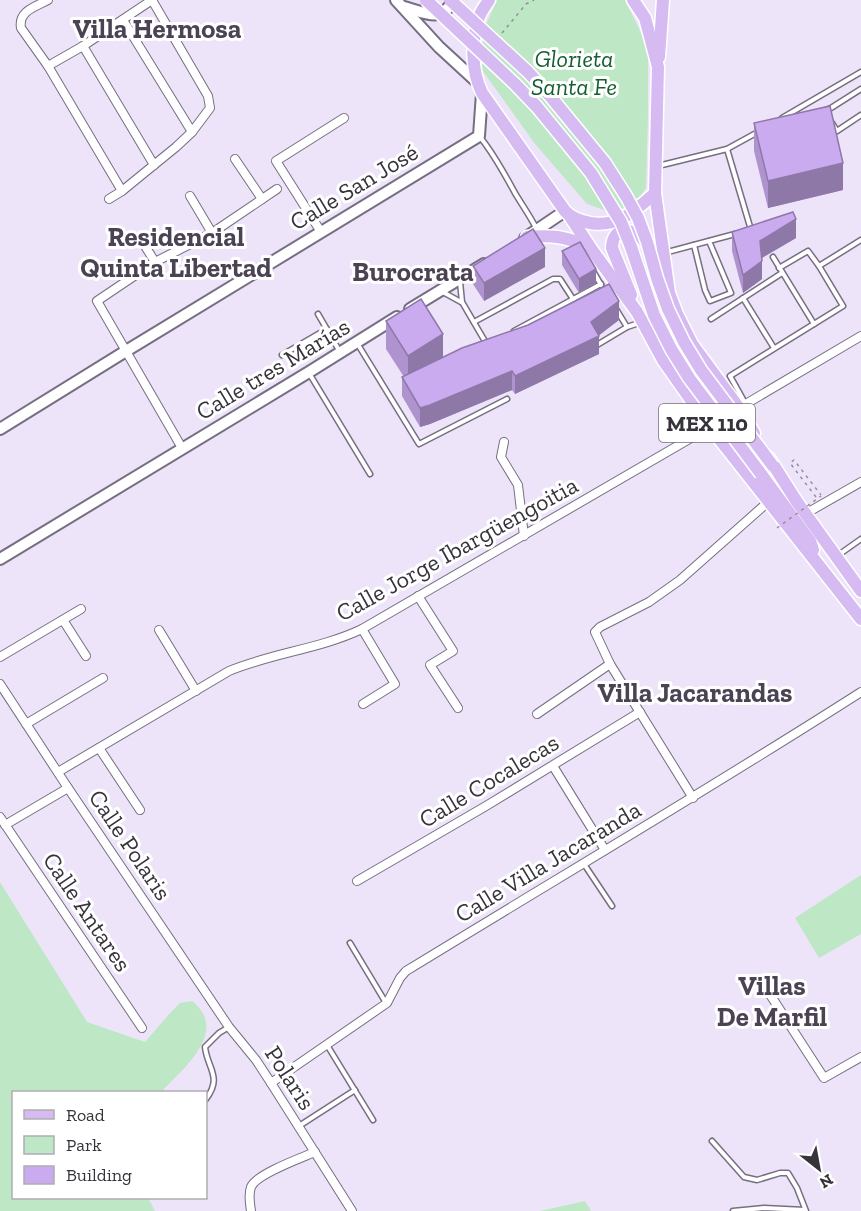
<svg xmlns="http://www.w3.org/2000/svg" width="861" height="1211" font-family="'Zilla Slab',serif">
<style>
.green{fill:#bee7c6}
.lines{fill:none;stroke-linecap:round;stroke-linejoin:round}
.lane-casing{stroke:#766e81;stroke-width:7}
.street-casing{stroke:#766e81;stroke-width:10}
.secondary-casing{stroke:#766e81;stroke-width:14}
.primary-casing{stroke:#fff;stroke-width:15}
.path{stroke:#948d9c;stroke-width:1.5;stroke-dasharray:3 4.5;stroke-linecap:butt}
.lane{stroke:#fff;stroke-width:4}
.street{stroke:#fff;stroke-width:8}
.secondary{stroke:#fff;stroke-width:10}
.primary{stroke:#d6bbf2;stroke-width:12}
.primary-bridge-casing{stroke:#fff;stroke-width:15;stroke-linecap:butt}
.path-bridge{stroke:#948d9c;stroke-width:1.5;stroke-dasharray:3 4.5;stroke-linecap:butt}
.primary-bridge{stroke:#d6bbf2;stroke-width:12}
.wall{fill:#af93ce}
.shaded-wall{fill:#8e78a8}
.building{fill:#cbabf0;stroke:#8e78a8;stroke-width:1.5}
.labels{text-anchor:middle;stroke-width:6;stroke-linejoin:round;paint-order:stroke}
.shield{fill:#fff;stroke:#727076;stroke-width:1.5}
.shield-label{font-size:22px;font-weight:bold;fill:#36333b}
.park-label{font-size:24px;font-style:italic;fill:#145e2f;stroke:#fff}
.street-label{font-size:24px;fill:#36333b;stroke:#fff}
.quarter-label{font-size:27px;font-weight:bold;fill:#4b4354;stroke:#fff}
</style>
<rect width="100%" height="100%" fill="#eee4fa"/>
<!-- green -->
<g class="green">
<polygon points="497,0 625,0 648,47 648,115 646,188 636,202 613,213 587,204 535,144 482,70 483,31"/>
<polygon points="861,875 861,934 819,958 795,918"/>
<path d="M0,882L87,1022L145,1042L170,1013L180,1003L192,1001C230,1031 183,1069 161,1092H14V1198H148L155,1211H0Z"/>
<polygon points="585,1201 591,1211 540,1211"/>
</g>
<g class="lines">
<!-- lane casing -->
<g class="lane-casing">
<g id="lane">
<polyline points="826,110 831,108 861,89"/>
<polyline points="782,118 861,72"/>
<polyline points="832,123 837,131 861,115"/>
<path d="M480,137C494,154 504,173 515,193C522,205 531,217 537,230"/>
<polyline points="727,149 758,132"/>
<polyline points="658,166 727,149 751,230"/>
<polyline points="694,245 705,290 710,301 731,293 709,241"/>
<polyline points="664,253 735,234"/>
<polyline points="773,257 814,324"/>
<polyline points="779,268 808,251 819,266"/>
<polyline points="593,271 601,285"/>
<polyline points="460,282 462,302 486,343"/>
<polyline points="441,291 461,302"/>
<polyline points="743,298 774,348"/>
<polyline points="616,309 627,327"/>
<polyline points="318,314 340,352"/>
<polyline points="711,319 782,273"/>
<polyline points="474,322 553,279 560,279 573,299"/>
<polyline points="514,331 601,284"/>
<polyline points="357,343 419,444 507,399"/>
<polyline points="597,345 627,327 639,323"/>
<polyline points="282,355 327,329"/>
<polyline points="309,373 370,474"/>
<polyline points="745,403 730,376 843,306 819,266 861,240"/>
<polyline points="837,556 861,539"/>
<polyline points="584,864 612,906"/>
<polyline points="350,943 386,1003"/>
<polyline points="327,1045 373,1120"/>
<path d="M206,1099C223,1077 207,1068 205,1047L219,1033L229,1027"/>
<polyline points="299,1126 355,1090"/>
<polyline points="712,1141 744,1177 757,1180 780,1173 788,1173 797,1188 806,1211"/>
<polyline points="733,1211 764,1208 805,1210"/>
</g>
</g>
<!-- street casing -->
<g class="street-casing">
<g id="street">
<path d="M48,0C35,7 18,11 21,28L48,66L122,191"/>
<polyline points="123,20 192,132"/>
<polyline points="83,46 154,165"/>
<polyline points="48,66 83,46 152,0"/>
<polyline points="235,159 262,199"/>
<polyline points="190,196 212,233"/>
<polyline points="109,199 122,191 176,147 192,132 210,108 208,96 152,0"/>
<polyline points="321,232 276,161 344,118"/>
<polyline points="140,238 155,262"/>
<polyline points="739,408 861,336"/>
<polyline points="504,442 501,457 518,485 524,536"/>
<polyline points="182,448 97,301 155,262 212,233 277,189"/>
<polyline points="805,514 861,482"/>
<polyline points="418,596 453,651 430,665 458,708"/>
<polyline points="63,620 86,656"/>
<polyline points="362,629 395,684 363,704"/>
<polyline points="159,630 196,691"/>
<polyline points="0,657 81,609"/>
<polyline points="0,684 68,788 229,1027 256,1060 271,1083 352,1211"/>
<polyline points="537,714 610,664"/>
<polyline points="26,724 103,678"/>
<polyline points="99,748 140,810"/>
<polyline points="553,766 605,850"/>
<path d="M58,772L229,671C272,653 320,649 362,629L710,427"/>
<polyline points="693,798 610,664 595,632 600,627 649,602 680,580 768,502"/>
<polyline points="0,817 142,1028"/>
<polyline points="5,825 68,788"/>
<polyline points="357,881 486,806 640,712"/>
<polyline points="760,979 824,1078 861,1057"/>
<path d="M271,1083L387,1003L400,978L406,971C558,878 711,788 861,692"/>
<path d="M251,1211C250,1203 248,1195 251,1187C256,1174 301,1158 315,1152"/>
</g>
</g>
<!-- secondary casing -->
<g class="secondary-casing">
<g id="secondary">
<polyline points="396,0 439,47 476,81"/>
<path d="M404,7C424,12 442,24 453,0"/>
<polyline points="525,238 565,211"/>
<polyline points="410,309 484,264"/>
<polyline points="0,429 126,351 479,136 482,93"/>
<polyline points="0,559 309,372 397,317"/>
</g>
</g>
<!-- primary casing -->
<g class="primary-casing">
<g id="primary">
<path d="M489,0C486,5 481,11 479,17C471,41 471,70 482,93L565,211C571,218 580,221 590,223C618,228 636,210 655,193"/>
<polyline points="633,0 645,18 658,67 655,193 669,293 677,314 692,344 739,408 754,433"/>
<polyline points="659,57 663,0"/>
<polyline points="569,215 592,250 637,312 663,360 710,427 861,619"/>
<path d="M527,237C551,235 568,236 589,248"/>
<path d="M631,295L612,248C612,224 637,227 647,245"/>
<polyline points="769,458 797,502 861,591"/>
<polyline points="761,474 810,541 813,550"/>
</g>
</g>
<!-- path -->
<g class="path">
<polyline points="502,33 526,4 534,0"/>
<polyline points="816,497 790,463 794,460 821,495"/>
</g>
<!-- lane -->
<use href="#lane" class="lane"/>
<!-- street -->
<use href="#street" class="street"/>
<!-- secondary -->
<use href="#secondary" class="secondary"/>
<!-- primary -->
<use href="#primary" class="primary"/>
<!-- primary-bridge casing -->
<g class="primary-bridge-casing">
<g id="primary-bridge">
<polyline points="426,0 515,84 537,107 591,173 621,222 631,247 654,315 671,349 689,378 761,474"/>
<polyline points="450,0 528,72 550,96 605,163 626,196 638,218 647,242 657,278 668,309 684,342 701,370 773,466"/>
</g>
</g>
<!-- path-bridge -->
<polyline class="path-bridge" points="777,528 821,496"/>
<!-- primary-bridge -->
<use href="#primary-bridge" class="primary-bridge"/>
</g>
<!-- wall -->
<g class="wall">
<polygon points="754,123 843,190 768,208 754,151"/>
<polygon points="732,232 796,238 762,258 762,279 743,293 732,251"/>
<polygon points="562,251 596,283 579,293 562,265"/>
<polygon points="473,266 545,267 484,301 473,284"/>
<polygon points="619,320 598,335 599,354 515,394 512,390 430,424 420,427 402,396 402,377 404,377 386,349 386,321 443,358"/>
</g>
<!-- shaded-wall -->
<g class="shaded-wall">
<polygon points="843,163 843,190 768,208 768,181"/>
<polygon points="796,219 796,238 760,259 760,241"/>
<polygon points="545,248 545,267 484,301 484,283"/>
<polygon points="762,261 762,279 743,293 743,275"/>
<polygon points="596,269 596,283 579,293 579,279"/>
<polygon points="619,301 619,320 597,337 599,336 599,354 515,394 515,376 591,322"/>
<polygon points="443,334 443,361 408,383 408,356"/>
<polygon points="512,371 512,390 430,424 420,427 420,408"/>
</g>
<!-- building -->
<g class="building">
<polygon points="830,106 843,163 768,181 754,123"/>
<polygon points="793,212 796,219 760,241 762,261 743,275 732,232"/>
<polygon points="533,229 545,248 484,283 473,266"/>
<polygon points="580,242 596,269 579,279 562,251"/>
<polygon points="609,284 619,301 591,322 599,336 515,376 512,371 430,405 420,408 402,377 462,348 528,325"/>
<polygon points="421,299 443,334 408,356 386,321"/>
</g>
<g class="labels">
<!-- shield labels -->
<rect class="shield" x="659" y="404" width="96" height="38" rx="4.5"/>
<g class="shield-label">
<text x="707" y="431">MEX 110</text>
</g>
<!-- park labels -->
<g class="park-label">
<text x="574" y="67">Glorieta<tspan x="574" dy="28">Santa Fe</tspan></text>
</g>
<!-- street labels -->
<g class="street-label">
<text transform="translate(354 187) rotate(-31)" y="8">Calle San José</text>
<text transform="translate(273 369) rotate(-31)" y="8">Calle tres Marías</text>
<text transform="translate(457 549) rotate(-29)" y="8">Calle Jorge Ibargüengoitia</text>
<text transform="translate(489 781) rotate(-31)" y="8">Calle Cocalecas</text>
<text transform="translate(130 845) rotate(56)" y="8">Calle Polaris</text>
<text transform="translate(548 862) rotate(-31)" y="8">Calle Villa Jacaranda</text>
<text transform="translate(87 912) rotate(56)" y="8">Calle Antares</text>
<text transform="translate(290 1078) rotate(57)" y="8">Polaris</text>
</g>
<!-- quarter labels -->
<g class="quarter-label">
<text x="157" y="38">Villa Hermosa</text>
<text x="176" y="246">Residencial<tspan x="176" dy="31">Quinta Libertad</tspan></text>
<text x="413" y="281">Burocrata</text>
<text x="695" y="702">Villa Jacarandas</text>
<text x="772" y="995">Villas<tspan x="772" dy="31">De Marfil</tspan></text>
</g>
</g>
<!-- legend -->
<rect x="12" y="1091" width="195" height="108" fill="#ffffff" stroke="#afadb1" stroke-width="1.5"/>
<rect x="24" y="1110" width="30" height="9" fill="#d6bbf2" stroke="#afadb1" stroke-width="1.5"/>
<text x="66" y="1121" font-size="18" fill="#36333b">Road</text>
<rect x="24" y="1136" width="30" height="18" fill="#bee7c6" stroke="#afadb1" stroke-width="1.5"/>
<text x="66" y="1151" font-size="18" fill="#36333b">Park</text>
<rect x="24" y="1166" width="30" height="18" fill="#cbabf0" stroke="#afadb1" stroke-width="1.5"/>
<text x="66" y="1181" font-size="18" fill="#36333b">Building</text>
<!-- north arrow -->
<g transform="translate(819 1169) rotate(149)" stroke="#ffffff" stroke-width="4.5" paint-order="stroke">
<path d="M0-4.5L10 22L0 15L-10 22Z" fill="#36333b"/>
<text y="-9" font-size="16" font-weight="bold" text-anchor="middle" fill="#36333b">N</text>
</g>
</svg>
